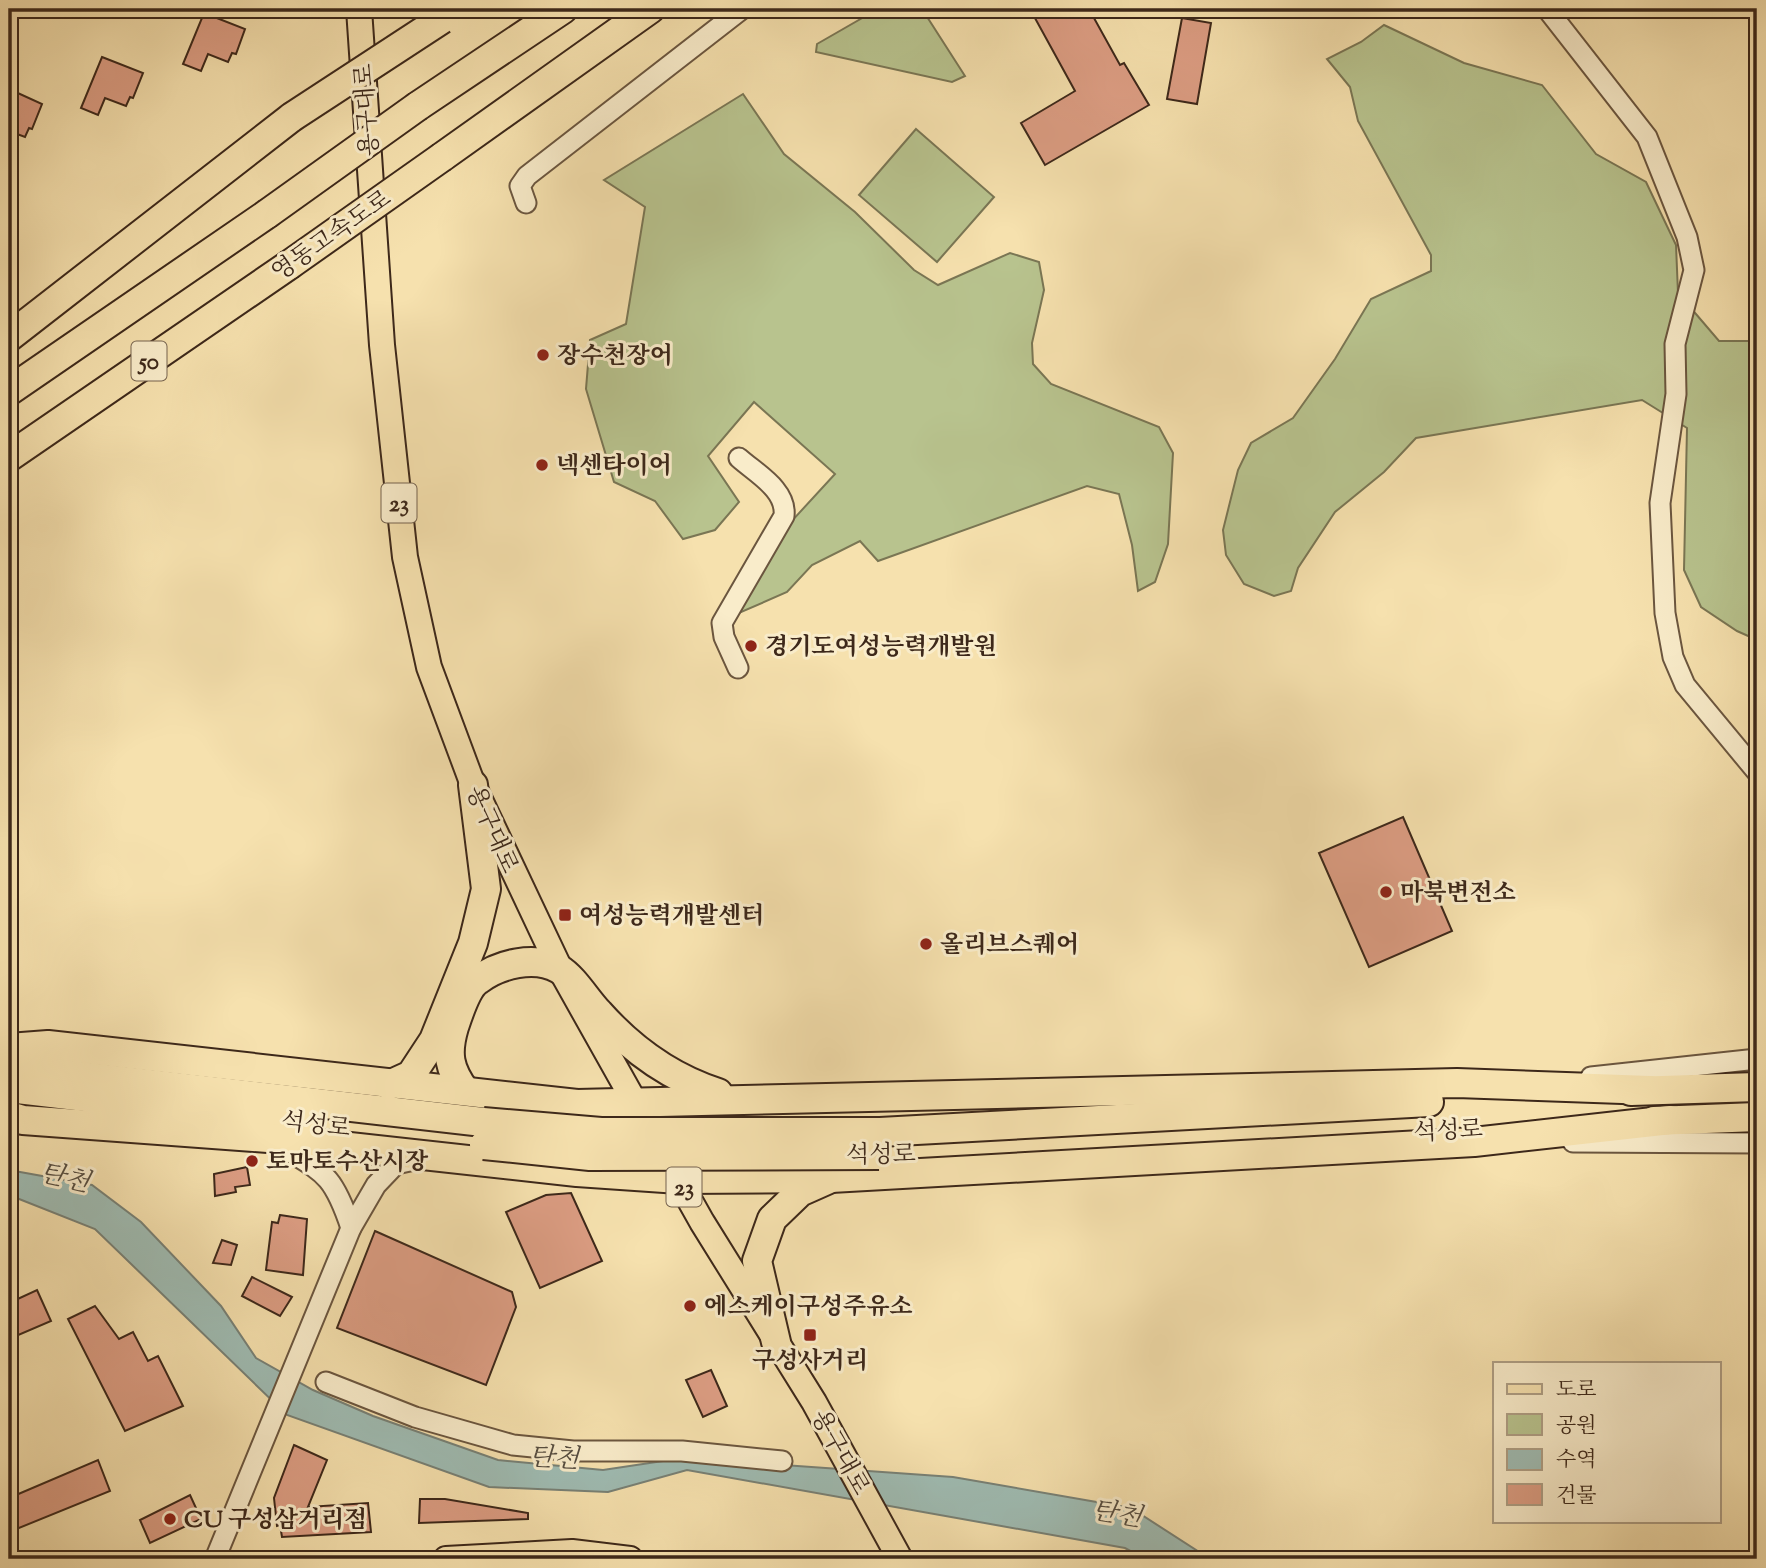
<svg xmlns="http://www.w3.org/2000/svg" width="1766" height="1568" font-family="'Sorts Mill Goudy','Noto Serif KR',serif">
<style>
.green{fill:#b8c38e;stroke:#7a7654;stroke-width:2}
.water{fill:#9fbcb3;stroke:#788176;stroke-width:2}
.building{fill:#dc9d83;stroke:#3d281a;stroke-width:2}
.lines{fill:none;stroke-linecap:round;stroke-linejoin:round}
.minor-casing{stroke:#6b563f;stroke-width:23}
.major-casing{stroke:#3d281a;stroke-width:28}
.highway-casing{stroke:#3d281a;stroke-width:32}
.minor{stroke:#f9ecca;stroke-width:19}
.major{stroke:#f6e1ae;stroke-width:24}
.highway{stroke:#f6e1ae;stroke-width:28}
.highway-bridge-casing{stroke:#3d281a;stroke-width:32;stroke-linecap:butt}
.highway-bridge{stroke:#f6e1ae;stroke-width:28}
.poi-dot{fill:#8f2418;stroke:#f9ecca;stroke-width:2.5}
.labels{text-anchor:middle;stroke-width:6;stroke-linejoin:round;paint-order:stroke}
.shield{fill:#f9ecca;stroke:#75634f;stroke-width:2}
.shield-label{font-size:23px;font-weight:bold;fill:#3d281a}
.street-label{font-size:24px;fill:#3d281a;stroke:#f9ecca}
.poi-label{font-size:24px;font-weight:bold;fill:#3d281a;stroke:#f9ecca;text-anchor:start}
.water-label{font-size:26px;font-style:italic;fill:#564d40;stroke:#f9ecca}
</style>
<rect width="100%" height="100%" fill="#f6e1ae"/>
<filter id="stains"><feTurbulence type="fractalNoise" baseFrequency=".00286" numOctaves="4"/><feColorMatrix values="0 0 0 0 .2 0 0 0 0 .09 0 0 0 0 .02 0 0 0 .5 -.17"/></filter>
<radialGradient id="worn" r=".72"><stop offset=".6" stop-color="#630" stop-opacity="0"/><stop offset="1" stop-color="#630" stop-opacity=".3"/></radialGradient>
<!-- green -->
<g class="green">
<polygon points="878,9 922,9 965,76 952,82 816,52 817,44"/>
<polygon points="1384,25 1464,63 1542,85 1596,154 1646,182 1676,245 1678,293 1719,341 1757,341 1757,640 1737,631 1701,607 1684,570 1687,428 1642,400 1416,438 1384,472 1335,512 1298,568 1291,591 1274,596 1244,584 1226,555 1223,530 1238,470 1251,443 1293,418 1335,359 1371,299 1431,271 1431,255 1358,121 1350,87 1327,59 1361,42"/>
<polygon points="743,94 784,154 855,212 914,270 938,285 1010,253 1039,262 1044,290 1032,343 1033,364 1051,384 1159,427 1173,453 1168,544 1155,582 1138,591 1132,545 1119,494 1087,486 878,561 860,541 812,565 787,592 739,613 789,524 835,474 754,402 708,456 739,502 715,530 683,539 655,501 614,482 586,389 590,340 626,324 645,207 604,180"/>
<polygon points="916,129 994,197 937,262 859,195"/>
</g>
<!-- water -->
<polygon class="water" points="9,1170 92,1185 141,1222 221,1306 256,1358 313,1390 373,1416 498,1460 603,1470 683,1458 953,1477 1131,1508 1210,1559 1145,1559 1125,1548 687,1470 608,1492 489,1487 287,1415 95,1229 9,1195"/>
<!-- building -->
<g class="building">
<polygon points="1030,9 1089,9 1120,65 1124,63 1149,105 1045,165 1021,123 1075,91"/>
<polygon points="204,13 245,29 236,54 232,53 228,62 208,54 201,71 183,64"/>
<polygon points="1182,18 1211,23 1197,104 1167,99"/>
<polygon points="102,57 143,73 133,98 130,97 126,106 105,98 98,115 81,108"/>
<polygon points="9,89 42,104 32,129 29,128 25,137 9,131"/>
<polygon points="1403,817 1452,931 1369,967 1319,853"/>
<polygon points="247,1167 250,1185 235,1187 236,1192 215,1196 214,1174"/>
<polygon points="571,1193 602,1261 540,1288 506,1212 546,1195"/>
<polygon points="280,1215 307,1219 303,1275 266,1270 272,1222 278,1223"/>
<polygon points="375,1231 512,1292 516,1307 486,1385 337,1328"/>
<polygon points="222,1240 237,1245 231,1265 213,1263"/>
<polygon points="252,1277 292,1297 280,1316 242,1296"/>
<polygon points="37,1290 51,1321 9,1339 9,1303"/>
<polygon points="95,1306 119,1339 133,1332 148,1361 158,1356 183,1406 125,1431 68,1319"/>
<polygon points="711,1370 727,1406 703,1417 686,1380"/>
<polygon points="294,1445 327,1460 308,1507 368,1503 371,1532 282,1537 280,1525 277,1526 274,1498"/>
<polygon points="98,1460 110,1491 9,1532 9,1498"/>
<polygon points="190,1495 201,1519 150,1543 140,1520"/>
<polygon points="420,1499 445,1499 528,1513 528,1519 419,1523"/>
</g>
<g class="lines">
<!-- minor casing -->
<g class="minor-casing">
<g id="minor">
<polyline points="1547,9 1647,137 1687,237 1694,270 1675,344 1676,394 1660,503 1665,613 1673,657 1685,685 1757,772"/>
<polyline points="526,203 520,186 527,176 742,9"/>
<path d="M738,668L724,637L722,623L784,516C787,490 757,474 739,458"/>
<polyline points="1591,1077 1757,1059"/>
<path d="M274,1142C323,1173 332,1171 351,1228"/>
<polyline points="1573,1142 1757,1143"/>
<polyline points="326,1382 415,1417 513,1445 573,1451 682,1451 782,1461"/>
<polyline points="215,1559 351,1228 376,1185 396,1164 419,1159"/>
</g>
</g>
<!-- major casing -->
<g class="major-casing">
<g id="major">
<polyline points="359,9 382,345 405,557 429,667 473,785 560,969 702,1222 814,1402 900,1559"/>
<polyline points="446,1559 572,1552 630,1559"/>
</g>
</g>
<!-- highway casing -->
<g class="highway-casing">
<g id="highway">
<polyline points="418,106 563,9"/>
<polyline points="442,157 650,9"/>
<polyline points="9,337 292,117"/>
<polyline points="9,391 267,214"/>
<polyline points="9,457 289,265"/>
<polyline points="9,1048 48,1045 577,1104 1457,1083 1650,1090"/>
<polyline points="9,1068 483,1122"/>
<polyline points="389,1085 411,1075 434,1040 473,943 486,889 473,785"/>
<polyline points="9,1088 305,1123"/>
<path d="M465,1091C449,1069 446,1054 454,1027C458,1015 467,987 478,980C499,964 535,955 559,969C574,978 587,1001 599,1013C632,1050 671,1078 718,1093"/>
<polyline points="1631,1091 1757,1087"/>
<polyline points="9,1116 23,1120 268,1138 577,1172 679,1179 831,1178 1474,1142 1671,1120"/>
<polyline points="1654,1121 1757,1117"/>
<polyline points="880,1132 1429,1102"/>
<polyline points="776,1342 757,1261 772,1219 800,1192 827,1180"/>
</g>
</g>
<!-- minor -->
<use href="#minor" class="minor"/>
<!-- major -->
<use href="#major" class="major"/>
<!-- highway -->
<use href="#highway" class="highway"/>
<!-- highway-bridge casing -->
<g class="highway-bridge-casing">
<g id="highway-bridge">
<polyline points="292,117 442,19"/>
<polyline points="267,214 418,106"/>
<polyline points="289,265 442,157"/>
<polyline points="483,1122 601,1132 880,1132"/>
<polyline points="484,1145 590,1156 879,1155"/>
</g>
</g>
<!-- highway-bridge -->
<use href="#highway-bridge" class="highway-bridge"/>
</g>
<!-- markers -->
<g class="poi-dot">
<circle cx="543" cy="355" r="7"/>
<circle cx="542" cy="465" r="7"/>
<circle cx="751" cy="646" r="7"/>
<circle cx="1386" cy="892" r="7"/>
<rect x="558" y="908" width="14" height="14" rx="3.5"/>
<circle cx="926" cy="944" r="7"/>
<circle cx="252" cy="1161" r="7"/>
<circle cx="690" cy="1306" r="7"/>
<rect x="803" y="1328" width="14" height="14" rx="3.5"/>
<circle cx="170" cy="1519" r="7"/>
</g>
<g class="labels">
<!-- shield labels -->
<g class="shield">
<rect x="131.5" y="341.5" width="35" height="39" rx="5"/>
<rect x="381.5" y="483.5" width="35" height="39" rx="5"/>
<rect x="666.5" y="1167.5" width="35" height="39" rx="5"/>
</g>
<g class="shield-label">
<text x="149" y="369">50</text>
<text x="399" y="511">23</text>
<text x="684" y="1195">23</text>
</g>
<!-- street labels -->
<g class="street-label">
<text transform="translate(366 110) rotate(-94)" y="8">용구대로</text>
<text transform="translate(331 235) rotate(-35)" y="8">영동고속도로</text>
<text transform="translate(493 829) rotate(66)" y="8">용구대로</text>
<text transform="translate(316 1124) rotate(7)" y="8">석성로</text>
<text transform="translate(1448 1130) rotate(-3)" y="8">석성로</text>
<text transform="translate(881 1154) rotate(-1)" y="8">석성로</text>
<text transform="translate(841 1452) rotate(61)" y="8">용구대로</text>
</g>
<!-- poi labels -->
<g class="poi-label">
<text x="557" y="363">장수천장어</text>
<text x="556" y="473">넥센타이어</text>
<text x="765" y="654">경기도여성능력개발원</text>
<text x="1400" y="900">마북변전소</text>
<text x="579" y="923">여성능력개발센터</text>
<text x="940" y="952">올리브스퀘어</text>
<text x="266" y="1169">토마토수산시장</text>
<text x="704" y="1314">에스케이구성주유소</text>
<text x="810" y="1368" text-anchor="middle">구성사거리</text>
<text x="184" y="1527">CU 구성삼거리점</text>
</g>
<!-- water labels -->
<g class="water-label">
<text transform="translate(65 1177) rotate(13)" y="9">탄천</text>
<text transform="translate(554 1457) rotate(3)" y="9">탄천</text>
<text transform="translate(1117 1513) rotate(10)" y="9">탄천</text>
</g>
</g>
<!-- margin -->
<rect width="1766" height="1568" fill="none" stroke="#f6e1ae" stroke-width="35"/>
<rect x="10" y="10" width="1745" height="1547" fill="none" stroke="#3d281a" stroke-width="3.5"/>
<rect x="18" y="18" width="1731" height="1533" fill="none" stroke="#3d281a" stroke-width="2"/>
<!-- legend -->
<rect x="1493" y="1362" width="228" height="161" fill="#f9ecca" stroke="#ae9e84" stroke-width="2"/>
<rect x="1507" y="1384" width="35" height="10" fill="#f6e1ae" stroke="#ae9e84" stroke-width="2"/>
<text x="1556" y="1396" font-size="21" fill="#3d281a">도로</text>
<rect x="1507" y="1414" width="35" height="21" fill="#b8c38e" stroke="#ae9e84" stroke-width="2"/>
<text x="1556" y="1432" font-size="21" fill="#3d281a">공원</text>
<rect x="1507" y="1449" width="35" height="21" fill="#9fbcb3" stroke="#ae9e84" stroke-width="2"/>
<text x="1556" y="1466" font-size="21" fill="#3d281a">수역</text>
<rect x="1507" y="1484" width="35" height="21" fill="#dc9d83" stroke="#ae9e84" stroke-width="2"/>
<text x="1556" y="1502" font-size="21" fill="#3d281a">건물</text>
<rect width="100%" height="100%" filter="url(#stains)"/>
<rect width="100%" height="100%" fill="url(#worn)"/>
</svg>
